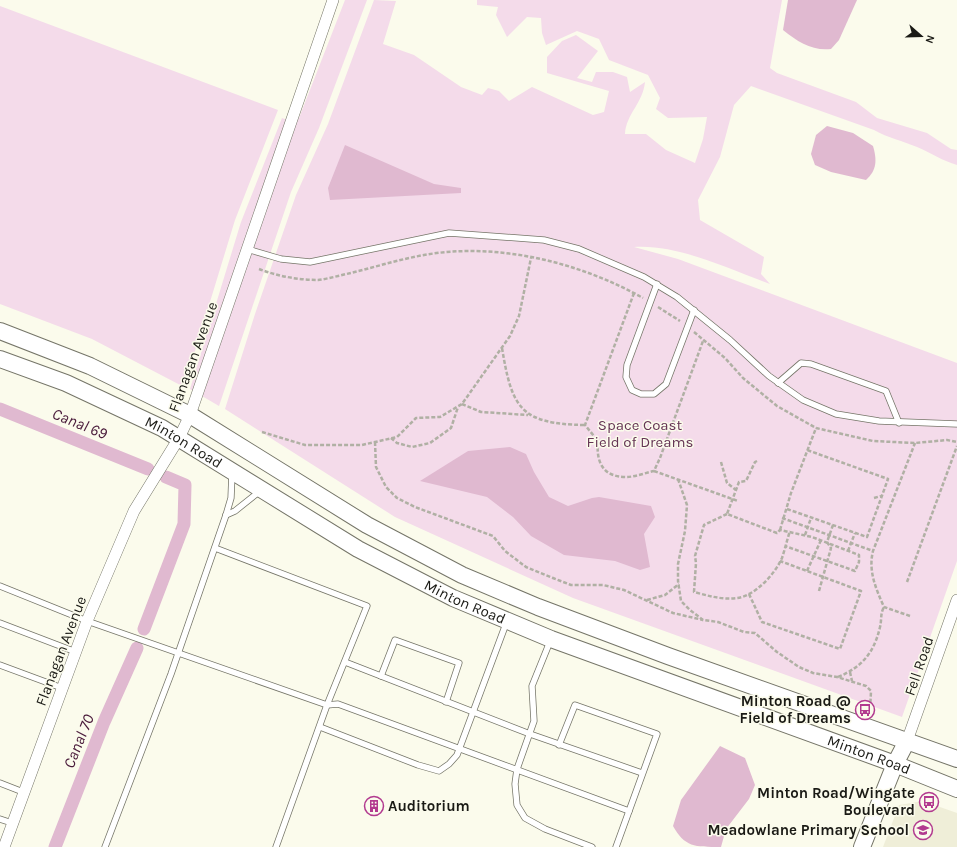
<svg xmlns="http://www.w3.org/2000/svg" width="957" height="847" font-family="Karla,sans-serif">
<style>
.built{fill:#efeed8}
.green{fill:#f4dbea}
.water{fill:#e0b9d0}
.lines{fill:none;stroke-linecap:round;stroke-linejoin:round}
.canal{stroke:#e0b9d0;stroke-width:13}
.lane-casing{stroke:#757568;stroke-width:7}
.street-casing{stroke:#757568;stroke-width:12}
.secondary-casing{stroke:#757568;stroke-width:18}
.path{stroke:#b0b0a4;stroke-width:2.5;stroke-dasharray:4 2;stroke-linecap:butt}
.lane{stroke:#fff;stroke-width:5.5}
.street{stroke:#fff;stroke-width:11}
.secondary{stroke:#fff;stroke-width:16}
.labels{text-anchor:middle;stroke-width:3;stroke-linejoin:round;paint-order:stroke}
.street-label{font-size:15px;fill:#1a1a15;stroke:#fbfbec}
.park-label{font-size:15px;fill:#653454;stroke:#fbfbec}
.poi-label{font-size:15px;font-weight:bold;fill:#1a1a15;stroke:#fbfbec;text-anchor:end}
.water-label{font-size:16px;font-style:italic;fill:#491a3a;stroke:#fbfbec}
</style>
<rect width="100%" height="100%" fill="#fbfbec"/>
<!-- built -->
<polygon class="built" points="923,801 957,813 957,847 883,847 899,805"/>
<!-- green -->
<g class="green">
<polygon points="345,0 367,0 319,128 291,192 219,406 190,389 241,222 282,118 293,122 299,118"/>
<path d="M374,0L396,1L383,44L414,55L461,87L482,95L488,88L499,91L509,101L532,87L593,115L604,112L609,91L547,73V57L562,41L576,35L598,51L577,78L592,82L596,72H613L627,77L630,92L645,82C643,103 626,114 625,134H646L666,150L695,163L703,139L707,117L668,118L656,109L660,98L648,75L609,60L599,39L577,31L546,45L542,33L541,18L527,17L507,37L496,15L498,7L477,5V0H782L770,68L777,73L856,102L877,118L927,133L951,149L957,150V165C943,161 931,153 917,147C903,141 888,138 874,130L751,86L734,105L720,157L698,200L700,220L764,257L761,274L770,284C729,269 678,244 634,247L678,259L957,363V561L902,717L573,598L395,517L225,409L255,314L296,195L328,124Z"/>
<polygon points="0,6 278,110 235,220 184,387 92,339 0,304"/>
</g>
<!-- water -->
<g class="water">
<path d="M788,0H857L839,40L831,49C812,51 798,42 783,30Z"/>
<path d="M827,126L853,133L873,146C877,160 877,170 866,180L831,172L815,165L811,154L816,135Z"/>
<polygon points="345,145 434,184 461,188 461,193 330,200 328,188"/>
<polygon points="510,447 526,454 534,472 549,497 568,506 592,498 599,497 651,506 655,517 644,534 650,567 640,570 615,561 564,555 531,536 513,517 487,497 420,481 468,451"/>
<path d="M720,746L745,758L755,785L749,799L726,829L721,847C694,847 685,847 673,826L681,800Z"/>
</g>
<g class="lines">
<!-- canal -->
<g class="canal">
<polyline points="0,409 148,469"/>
<polyline points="144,629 184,524 185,485 166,477"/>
<polyline points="55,847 104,722 137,648"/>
</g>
<!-- lane casing -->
<g class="lane-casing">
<g id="lane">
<polyline points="247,249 281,259 310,262 449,233 544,240 579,249 644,277 677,297 730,340 769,376 803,400 836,414 879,421 957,424"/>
<polyline points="657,284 627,365 626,377 632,390 641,394 654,394 666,384 694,310"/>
<polyline points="778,383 801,363 811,364 886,391 899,423"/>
<polyline points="226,515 235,511 260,491"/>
<polyline points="215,548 367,606 327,705 276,847"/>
<polyline points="0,586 87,621 327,705 338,704 629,811"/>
<polyline points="0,623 76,652"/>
<polyline points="551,639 532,686 534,721 517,769 515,784 517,805 525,818 545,829 592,847"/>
<polyline points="345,662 530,734 642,773"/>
<polyline points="0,665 62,688"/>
<polyline points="381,676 395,640 459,663 446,702"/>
<polyline points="320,727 418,765 439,771 449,764 457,755 507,621"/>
<polyline points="559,745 575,705 657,734 616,847"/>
<polyline points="0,783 23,792"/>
<polyline points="0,819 12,823"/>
<polyline points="105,847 171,674 226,515 231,498 232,473"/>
</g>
</g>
<!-- street casing -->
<g class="street-casing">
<g id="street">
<polyline points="907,741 957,600"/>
<polyline points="4,847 87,621 134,511 179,438 190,415 333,0"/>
</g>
</g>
<!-- secondary casing -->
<g class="secondary-casing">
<g id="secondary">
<polyline points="0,331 90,366 190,415 367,525 462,575 538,607 668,656 957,759"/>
<path id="s1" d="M0,359L66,383L162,428L358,549L453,598L551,639L895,764L957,789"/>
<polyline points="862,847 895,764 907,741"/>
</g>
</g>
<!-- path -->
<g class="path">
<path d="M259,269C277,276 298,280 318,280C326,279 334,277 342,275C369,269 396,260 424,255C497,242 579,262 643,298"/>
<path d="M634,293L585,425L598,441C596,461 602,477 626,477C635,477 645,473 654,471L660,458L703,341"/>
<polyline points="658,307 680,321"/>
<polyline points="694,332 725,358 743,378 777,406 816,428 873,441 915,443 947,440 957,442"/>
<path d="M502,348C512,408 520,424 585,425"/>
<polyline points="462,404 481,412 528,415"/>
<polyline points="262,432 305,445 362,445 397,437 416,418 440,417 462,404 510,336 519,316 531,258"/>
<polyline points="391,438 397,443 412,447 430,443 451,428 458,407"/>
<polyline points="375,442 376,467 386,487 397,498 415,507 493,536 505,551 526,567 553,578 571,585 603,585 624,590 673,613 703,620"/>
<polyline points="757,461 755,462 746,481 739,482 727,514 777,533 780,530 812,537 859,555 859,562 855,571 785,546"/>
<polyline points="721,462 727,483 736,490"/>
<polyline points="654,471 738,501"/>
<polyline points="678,479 687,505 685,531 678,564 678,581 681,601 690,610 703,620 718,622 744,632 755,633 777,652 799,667 813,673 837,677 866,686 871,691 870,711"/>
<polyline points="874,498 881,496"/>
<polyline points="787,509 867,537 888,479 807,450"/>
<path d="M727,514L704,525L695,556L696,563L694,592C709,596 722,600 737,598C755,596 775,574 782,558C785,549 787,540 790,531"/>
<polyline points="782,518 873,551"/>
<polyline points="780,530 791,493 816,428"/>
<polyline points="805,535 811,518"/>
<polyline points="848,551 855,533"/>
<polyline points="807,571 821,540"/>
<polyline points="907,582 957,446"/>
<polyline points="819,591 831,548 827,542 833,525"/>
<polyline points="749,594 762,622 840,649 861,591 780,561"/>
<polyline points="647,600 665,595 679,584"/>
<path d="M910,616L884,607C876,589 868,571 873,551L915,443"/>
<polyline points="850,672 852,681"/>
<path d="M838,677C862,667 874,653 880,627C882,619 880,614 884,607"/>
</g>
<!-- lane -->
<use href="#lane" class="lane"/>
<!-- street -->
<use href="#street" class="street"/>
<!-- secondary -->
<use href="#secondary" class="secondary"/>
</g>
<!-- icons -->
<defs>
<g id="bus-ring" transform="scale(1)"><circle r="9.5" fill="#fbfbec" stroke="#b23a8f" stroke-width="1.5"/><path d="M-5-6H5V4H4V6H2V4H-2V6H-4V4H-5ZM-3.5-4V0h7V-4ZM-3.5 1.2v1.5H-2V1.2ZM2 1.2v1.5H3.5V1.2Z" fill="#b23a8f"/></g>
<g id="building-ring" transform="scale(1)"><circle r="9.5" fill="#fbfbec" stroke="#b23a8f" stroke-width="1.5"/><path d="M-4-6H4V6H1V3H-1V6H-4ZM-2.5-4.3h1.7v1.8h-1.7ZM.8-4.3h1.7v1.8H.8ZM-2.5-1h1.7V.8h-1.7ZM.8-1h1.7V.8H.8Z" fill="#b23a8f"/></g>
<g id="school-ring" transform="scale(1)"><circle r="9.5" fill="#fbfbec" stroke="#b23a8f" stroke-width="1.5"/><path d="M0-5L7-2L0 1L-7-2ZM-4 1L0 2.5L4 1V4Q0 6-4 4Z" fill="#b23a8f"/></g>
</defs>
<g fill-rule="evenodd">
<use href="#bus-ring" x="865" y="710"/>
<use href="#bus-ring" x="929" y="802"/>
<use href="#building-ring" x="374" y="806"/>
<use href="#school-ring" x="923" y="830"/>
</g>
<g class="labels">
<!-- street labels -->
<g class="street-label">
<text transform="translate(193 357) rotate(-70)" y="5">Flanagan Avenue</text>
<text dy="5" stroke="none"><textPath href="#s1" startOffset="202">Minton Road</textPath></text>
<text dy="5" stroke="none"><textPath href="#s1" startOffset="526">Minton Road</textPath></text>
<text transform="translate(61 651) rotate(-69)" y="5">Flanagan Avenue</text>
<text transform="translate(919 666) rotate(-71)" y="5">Fell Road</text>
<text dy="5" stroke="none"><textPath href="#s1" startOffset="958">Minton Road</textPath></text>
</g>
<!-- park labels -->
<g class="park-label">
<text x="640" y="430">Space Coast<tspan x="640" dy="17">Field of Dreams</tspan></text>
</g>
<!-- poi labels -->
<g class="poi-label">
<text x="851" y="706">Minton Road @<tspan x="851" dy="17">Field of Dreams</tspan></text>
<text x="915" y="798">Minton Road/Wingate<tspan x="915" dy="17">Boulevard</tspan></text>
<text x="388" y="811" text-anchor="start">Auditorium</text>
<text x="909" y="835">Meadowlane Primary School</text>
</g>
<!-- water labels -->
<g class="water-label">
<text transform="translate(80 423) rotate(22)" y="6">Canal 69</text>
<text transform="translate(78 741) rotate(-68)" y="6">Canal 70</text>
</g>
</g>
<!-- north arrow -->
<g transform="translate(921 36) rotate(110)" stroke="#fbfbec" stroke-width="3" paint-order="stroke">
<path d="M0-3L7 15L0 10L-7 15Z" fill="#1a1a15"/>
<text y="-6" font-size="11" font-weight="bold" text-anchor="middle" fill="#1a1a15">N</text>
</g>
</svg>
